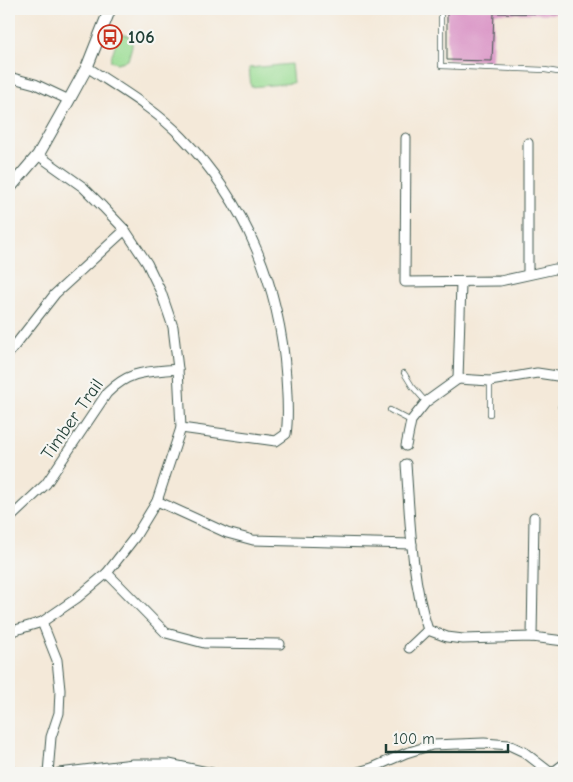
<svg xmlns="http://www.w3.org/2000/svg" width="573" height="782" font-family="'Comic Neue',sans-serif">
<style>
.green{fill:#9bdd94;stroke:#5d8d64}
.building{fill:#d991c4}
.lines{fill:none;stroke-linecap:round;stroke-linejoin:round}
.service-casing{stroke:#3f574d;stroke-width:6}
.minor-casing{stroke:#3f574d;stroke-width:11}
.tertiary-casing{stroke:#3f574d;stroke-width:13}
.service{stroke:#fff;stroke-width:4.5}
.minor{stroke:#fff;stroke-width:9}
.tertiary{stroke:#fff;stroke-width:11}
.labels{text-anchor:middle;stroke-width:4.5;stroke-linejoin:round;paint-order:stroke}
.poi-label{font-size:18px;font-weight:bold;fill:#1f3d34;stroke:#f6f6f2;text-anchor:start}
.street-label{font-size:18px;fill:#1f3d34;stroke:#f6f6f2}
</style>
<rect width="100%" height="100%" fill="#f6f6f2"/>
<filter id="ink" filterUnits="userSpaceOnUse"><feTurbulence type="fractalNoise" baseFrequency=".02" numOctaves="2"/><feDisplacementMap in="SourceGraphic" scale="10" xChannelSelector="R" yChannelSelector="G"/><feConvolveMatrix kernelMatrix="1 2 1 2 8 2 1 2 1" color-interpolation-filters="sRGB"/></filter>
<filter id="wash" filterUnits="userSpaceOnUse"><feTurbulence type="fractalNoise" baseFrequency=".0096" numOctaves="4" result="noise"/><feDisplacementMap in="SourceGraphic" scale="20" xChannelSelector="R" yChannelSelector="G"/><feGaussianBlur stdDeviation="1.12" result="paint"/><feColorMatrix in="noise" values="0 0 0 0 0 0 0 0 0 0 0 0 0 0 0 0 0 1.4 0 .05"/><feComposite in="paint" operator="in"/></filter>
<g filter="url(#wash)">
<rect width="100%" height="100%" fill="#f4e9d9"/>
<!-- green -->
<g class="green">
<polygon points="119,33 132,37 132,46 128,60 117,63 110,61"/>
<polygon points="291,64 293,83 251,87 249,68"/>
</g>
<g id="blocks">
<!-- building -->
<polygon class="building" points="447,9 564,9 564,14 494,13 492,61 447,60"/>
</g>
</g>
<g filter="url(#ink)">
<use href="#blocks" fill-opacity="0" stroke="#3f574d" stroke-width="1"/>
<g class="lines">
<!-- service casing -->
<g class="service-casing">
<g id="service">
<polyline points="441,9 441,66 545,70 564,73"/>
<polyline points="404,373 412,386 426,402"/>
<polyline points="390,410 411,421"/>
<polyline points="490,414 490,381"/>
</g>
</g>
<!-- minor casing -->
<g class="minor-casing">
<g id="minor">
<path d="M87,67C120,89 155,109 182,137C246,203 280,286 286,377C287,396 289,415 286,434L276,441L181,428"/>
<polyline points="9,77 35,84 69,100"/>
<polyline points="406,138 405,282 500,281 555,269 564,269"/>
<polyline points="528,143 528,274"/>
<polyline points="9,353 55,294 125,230"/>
<polyline points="458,379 490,381 537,373 564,377"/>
<polyline points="458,379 461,283"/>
<polyline points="563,407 564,404"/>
<polyline points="406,446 411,421 426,402 458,379"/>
<path d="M406,464C410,517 411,579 428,630"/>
<polyline points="157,501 227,533 253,540 412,544"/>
<path d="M9,519L46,484L107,393C130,370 147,372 178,369"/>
<polyline points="107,573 166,633 204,643 280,644"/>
<polyline points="42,622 57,660 60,690 59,713 51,737 48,773"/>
<polyline points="9,632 42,622 77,598 107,573 135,537 157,501 181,428 178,369 173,327 161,292 147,263 125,230 103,207 83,187 38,155"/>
<polyline points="532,637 534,517"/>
<polyline points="409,648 428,630 447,637 463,639 532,637 564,641"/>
<polyline points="9,771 18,773"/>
<polyline points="59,773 133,764 169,764 212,773"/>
<polyline points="355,773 372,768 406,753 432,745 484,743 509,745 524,752 551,773"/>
<polyline points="552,773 564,764"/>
</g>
</g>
<!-- tertiary casing -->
<g class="tertiary-casing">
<polyline id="tertiary" points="9,189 38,155 69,100 87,67 110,9"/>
</g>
<!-- service -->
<use href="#service" class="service"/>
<!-- minor -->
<use href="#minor" class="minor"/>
<!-- tertiary -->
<use href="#tertiary" class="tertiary"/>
</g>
</g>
<!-- icons -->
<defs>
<g id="bus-ring" transform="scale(1.25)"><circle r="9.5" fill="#f6f6f2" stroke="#c8321e" stroke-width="1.5"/><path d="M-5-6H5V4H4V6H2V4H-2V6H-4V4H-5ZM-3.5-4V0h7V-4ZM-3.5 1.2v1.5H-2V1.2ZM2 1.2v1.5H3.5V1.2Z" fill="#c8321e"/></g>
</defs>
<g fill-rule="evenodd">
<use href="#bus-ring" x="110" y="37"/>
</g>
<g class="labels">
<!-- poi labels -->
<g class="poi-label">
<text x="128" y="43">106</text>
</g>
<!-- street labels -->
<g class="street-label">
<text transform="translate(72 419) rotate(-55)" y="6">Timber Trail</text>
</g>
</g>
<!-- margin -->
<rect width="573" height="782" fill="none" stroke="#f6f6f2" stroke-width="30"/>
<!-- scale -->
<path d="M386 744v8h122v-8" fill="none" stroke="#1f3d34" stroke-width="2.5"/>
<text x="393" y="744" font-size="15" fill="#1f3d34" stroke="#f6f6f2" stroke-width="4" paint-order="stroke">100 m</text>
</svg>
